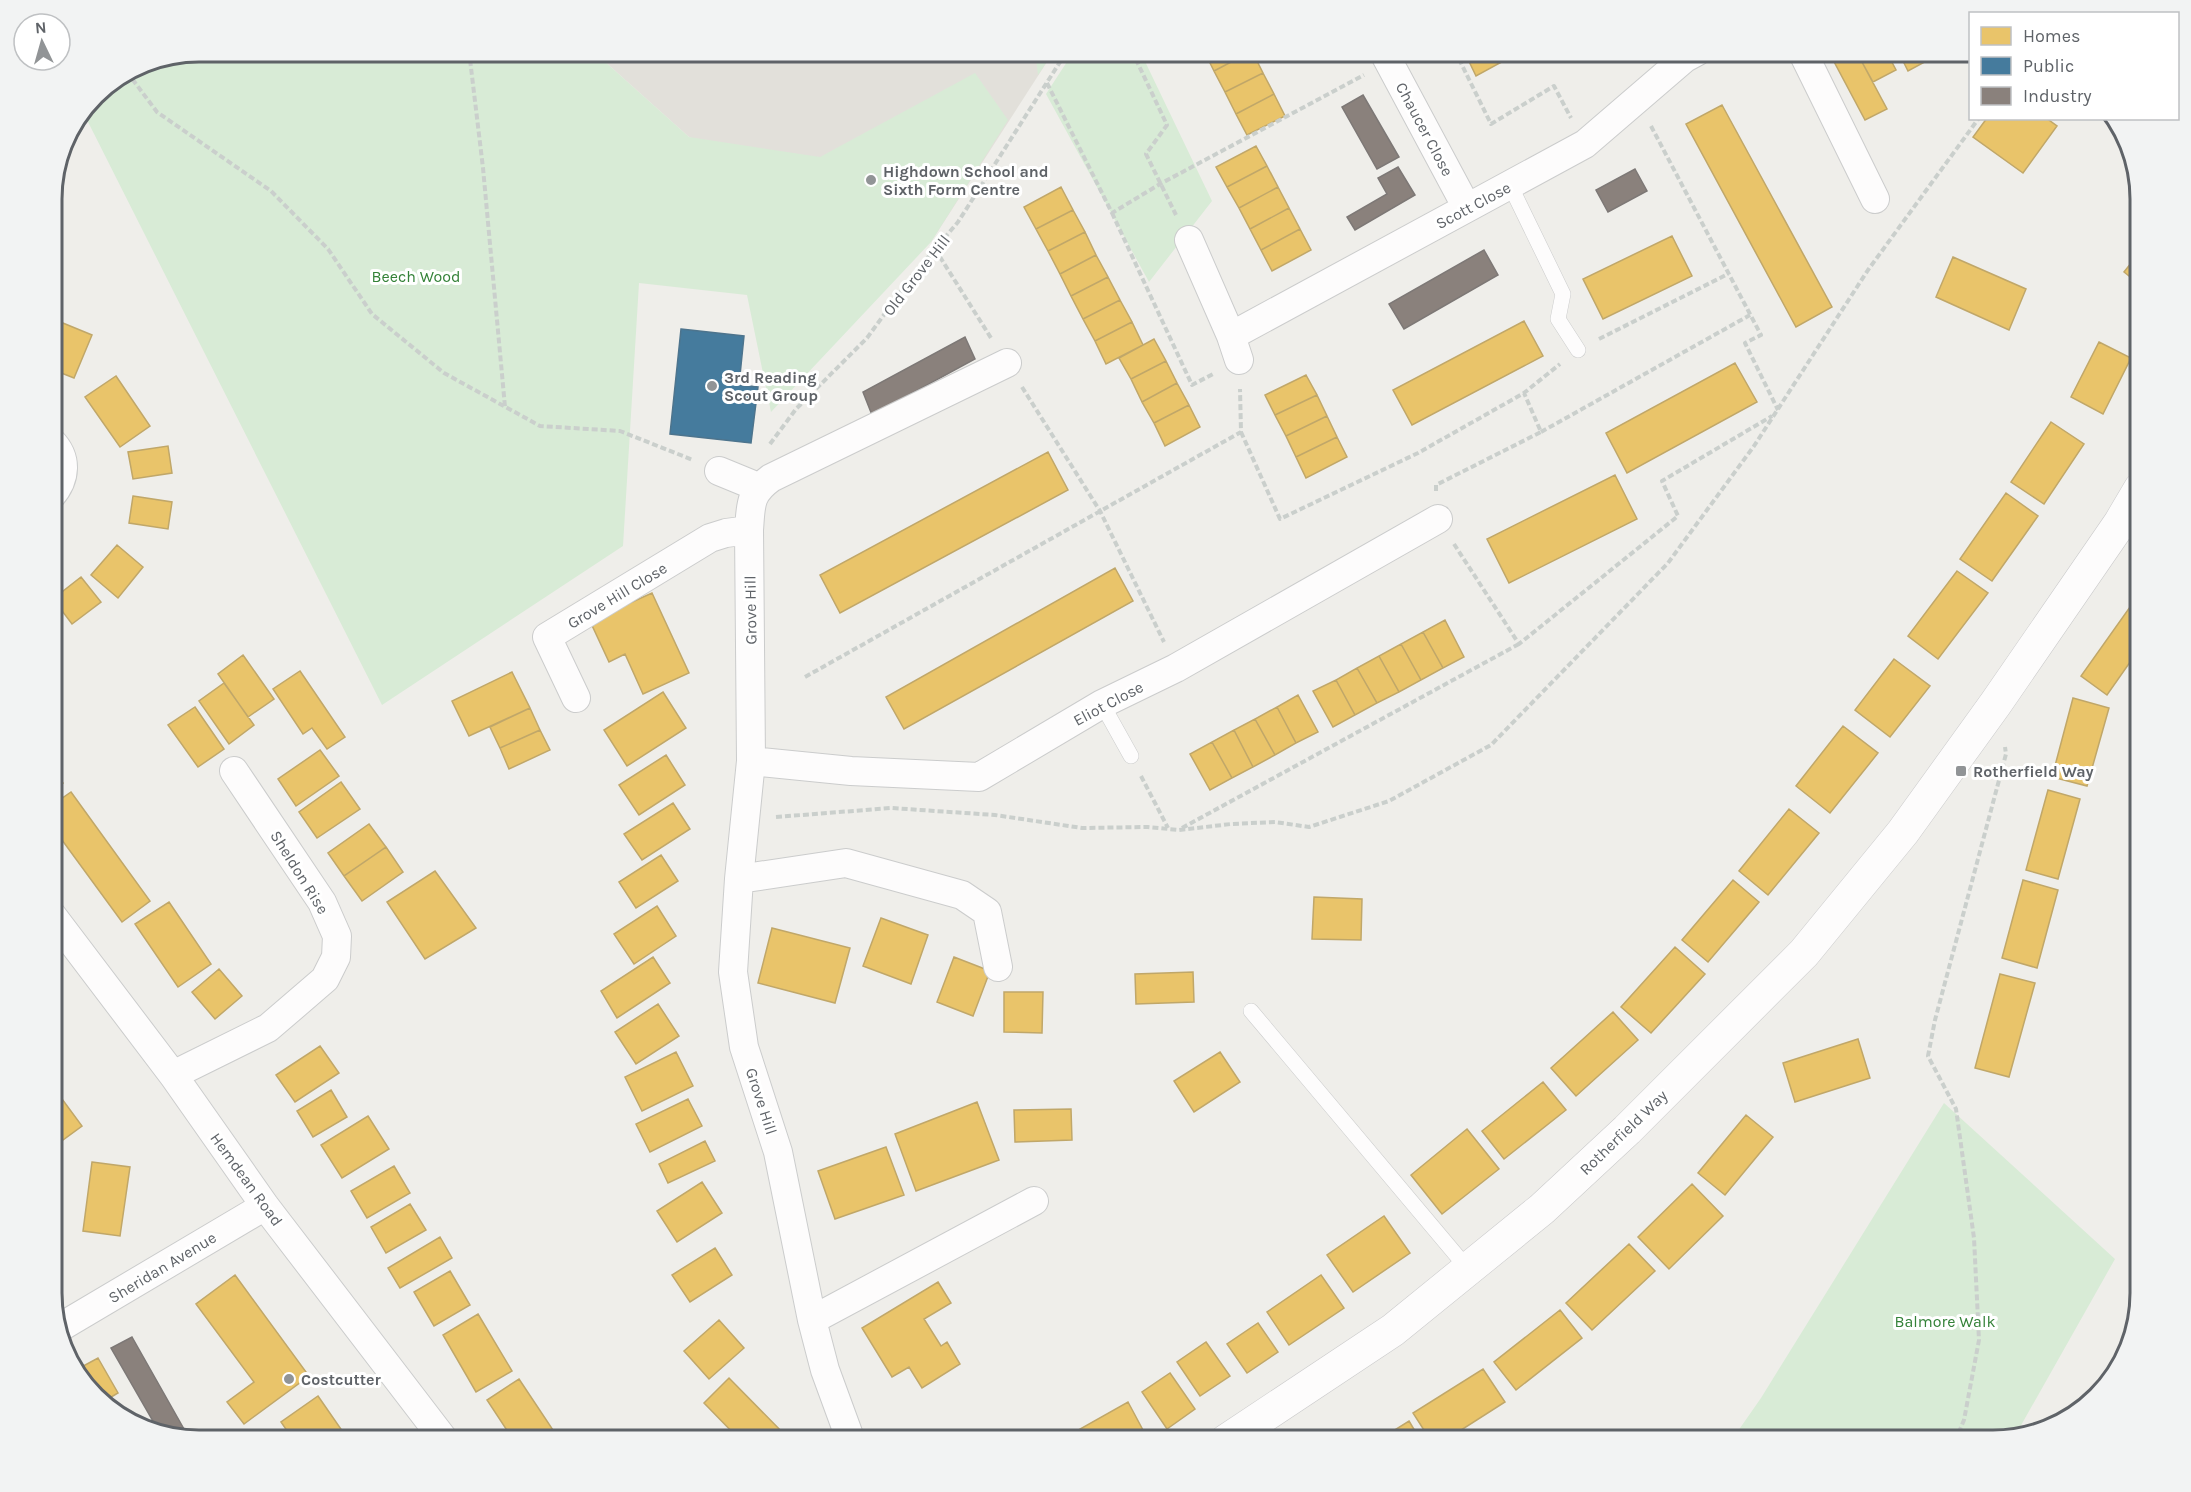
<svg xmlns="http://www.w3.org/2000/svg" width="2191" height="1492" font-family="Karla,sans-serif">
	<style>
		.education { fill: #e2e0da }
		.green { fill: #d8ebd6 }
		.homes { fill: #e9c46a; stroke: #c0a769; stroke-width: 1.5 }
		.public { fill: #457b9d; stroke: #4d748d; stroke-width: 1.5 }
		.industry { fill: #8a817c; stroke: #7d7876; stroke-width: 1.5 }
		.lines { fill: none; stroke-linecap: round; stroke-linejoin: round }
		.lane-casing { stroke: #cbcccc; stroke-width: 16 }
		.street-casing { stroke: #cbcccc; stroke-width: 30 }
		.secondary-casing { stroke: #cacacb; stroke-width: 34 }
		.path { stroke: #cacfcc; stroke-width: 4; stroke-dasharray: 6 3; stroke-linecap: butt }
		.lane { stroke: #fdfcfc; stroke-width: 15 }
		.street { stroke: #fdfcfc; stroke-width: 28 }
		.secondary { stroke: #fdfcfc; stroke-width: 33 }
		.poi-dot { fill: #919496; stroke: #fff; stroke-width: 2 }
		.labels { text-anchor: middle; stroke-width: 6; stroke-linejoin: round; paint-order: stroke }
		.street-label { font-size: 16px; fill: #5f6368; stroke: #fff }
		.poi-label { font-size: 16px; font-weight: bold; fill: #5f6368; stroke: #fff; text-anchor: start }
		.park-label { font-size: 16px; fill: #348238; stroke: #fff }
		.rim { fill: none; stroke: #5f6368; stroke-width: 3 }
	</style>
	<rect width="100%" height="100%" fill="#efeeea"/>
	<path class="education" d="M593 51H1054L931 242 689 137Z"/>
	<path class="green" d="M198 51H593L689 137 820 157 975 73 1008 120 931 242 771 412 747 295 639 283 623 546 382 705 83 112 94 94 142 62Z
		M1035 51H1054L1038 75Z
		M1074 51H1140L1212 201 1149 282 1046 94Z
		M1944 1103 2115 1259 2015 1436 1993 1441H1731L1761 1398Z"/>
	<path class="homes" d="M1204 51H1252L1214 71Z
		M1252 51 1263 73 1225 92 1214 71Z
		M1464 51H1491L1498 64 1476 76Z
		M1491 51H1518L1519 53 1498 64Z
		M1840 51H1856L1887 109 1865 120 1831 56Z
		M1856 51H1886L1896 70 1873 82Z
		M1898 51H1931L1934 57 1908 71Z
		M1263 73 1274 94 1236 114 1225 92Z
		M1274 94 1285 116 1247 135 1236 114Z
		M1722 105 1832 307 1796 327 1686 124Z
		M1987 118H2046L2057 126 2023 173 1973 137Z
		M1256 146 1267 166 1227 187 1216 167Z
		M1267 166 1278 187 1239 208 1227 187Z
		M1061 187 1073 210 1036 229 1024 207Z
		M1278 187 1289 208 1250 229 1239 208Z
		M1289 208 1300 229 1261 250 1250 229Z
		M1073 210 1085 232 1048 251 1036 229Z
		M1300 229 1311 250 1272 271 1261 250Z
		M1085 232 1096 255 1060 274 1048 251Z
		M1672 236 1692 276 1603 319 1583 279Z
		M2140 252V285L2124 272Z
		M1096 255 1108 277 1071 296 1060 274Z
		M1953 257 2026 289 2009 330 1936 297Z
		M1108 277 1120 300 1083 319 1071 296Z
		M1120 300 1132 322 1095 341 1083 319Z
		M58 321 92 335 74 378 51 369V337Z
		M1524 321 1543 356 1412 425 1393 390Z
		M1132 322 1143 345 1106 364 1095 341Z
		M1154 339 1166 361 1131 379 1119 358Z
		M2099 342 2131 358 2103 414 2071 397Z
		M1166 361 1177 383 1142 402 1131 379Z
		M1735 363 1757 402 1627 473 1606 433Z
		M1306 375 1317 395 1275 415 1265 395Z
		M116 376 150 426 120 447 85 397Z
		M1177 383 1189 405 1154 423 1142 402Z
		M1317 395 1327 416 1286 436 1275 415Z
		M1189 405 1200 427 1165 446 1154 423Z
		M1327 416 1337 437 1296 457 1286 436Z
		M2051 422 2084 444 2044 504 2011 482Z
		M1337 437 1347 457 1306 478 1296 457Z
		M168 446 172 473 133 479 128 452Z
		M1048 452 1068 490 840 613 820 575Z
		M1615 475 1637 519 1509 583 1487 539Z
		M2006 493 2038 516 1992 581 1960 559Z
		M133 496 172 502 168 529 129 523Z
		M117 545 143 567 118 598 91 575Z
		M1115 568 1133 601 904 729 886 697Z
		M1957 571 1988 593 1938 659 1908 636Z
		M81 577 101 602 72 624 53 599Z
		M652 593 689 673 643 694 625 654 609 662 590 621Z
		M2130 607 2140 614V648L2107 695 2081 676Z
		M1445 620 1464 657 1443 668 1423 632Z
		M1423 632 1443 668 1421 680 1401 644Z
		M1401 644 1421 680 1399 692 1379 656Z
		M243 655 274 699 248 717 218 674Z
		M1379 656 1399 692 1377 703 1357 668Z
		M1894 659 1930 686 1890 737 1855 710Z
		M1357 668 1377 703 1355 715 1336 680Z
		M300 671 345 737 327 749 312 728 303 734 273 689Z
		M512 672 530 708 469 736 452 701Z
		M1336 680 1355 715 1333 727 1313 691Z
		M224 683 254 725 229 744 199 701Z
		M663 692 686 728 627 766 604 730Z
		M1298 695 1318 732 1296 743 1277 707Z
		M2073 698 2109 708 2087 786 2052 777Z
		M195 707 224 749 198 767 168 725Z
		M1277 707 1296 743 1275 755 1255 719Z
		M530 708 540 730 500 748 490 727Z
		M1255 719 1275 755 1253 767 1234 730Z
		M1843 726 1878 753 1830 813 1796 786Z
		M540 730 550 750 509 769 500 748Z
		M1234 730 1253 767 1232 778 1212 742Z
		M1212 742 1232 778 1210 790 1190 754Z
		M320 750 339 776 296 806 278 779Z
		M666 755 685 785 639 815 619 785Z
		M51 766 63 783 51 792Z
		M341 782 360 809 317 838 299 812Z
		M2048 790 2080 799 2058 879 2026 870Z
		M71 792 150 901 122 922 51 825V806Z
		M673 803 690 829 642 860 624 834Z
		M1789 809 1819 833 1768 895 1739 871Z
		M369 824 386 847 344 876 328 853Z
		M386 847 403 872 362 901 344 876Z
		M661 855 678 881 636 908 619 882Z
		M435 871 476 928 425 959 387 902Z
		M1733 880 1759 902 1708 962 1682 940Z
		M2023 880 2058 890 2037 968 2002 958Z
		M1314 897 1362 899 1361 940 1312 939Z
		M169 902 211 964 178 987 135 924Z
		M657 906 676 936 634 964 614 934Z
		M881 918 928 935 911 984 863 966Z
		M772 928 850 948 835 1003 758 983Z
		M1675 947 1705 974 1651 1033 1621 1007Z
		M653 957 670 983 617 1018 601 991Z
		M954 957 990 971 973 1016 937 1002Z
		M219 969 242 996 215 1019 192 992Z
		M1193 972 1194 1002 1136 1004 1135 974Z
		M2000 974 2035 983 2009 1077 1975 1068Z
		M1004 992H1043L1042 1033 1004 1032Z
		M658 1004 679 1036 636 1064 615 1032Z
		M1613 1012 1638 1040 1576 1096 1551 1068Z
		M1858 1039 1870 1078 1795 1102 1783 1063Z
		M320 1046 339 1073 295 1102 276 1075Z
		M676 1052 693 1086 642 1111 625 1077Z
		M1220 1052 1240 1082 1194 1112 1174 1081Z
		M1543 1082 1566 1110 1504 1159 1482 1131Z
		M51 1084 82 1126 52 1148 51 1147Z
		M331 1090 347 1117 313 1137 297 1111Z
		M688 1099 702 1126 650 1152 636 1124Z
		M977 1102 999 1160 916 1191 895 1134Z
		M1071 1109 1072 1140 1015 1142 1014 1110Z
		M1746 1115 1773 1137 1725 1195 1698 1173Z
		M368 1116 389 1149 342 1178 321 1145Z
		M1467 1129 1499 1169 1442 1214 1411 1175Z
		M705 1141 715 1161 668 1183 659 1164Z
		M886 1147 904 1195 835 1219 818 1171Z
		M92 1162 130 1167 120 1236 83 1231Z
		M394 1166 410 1193 367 1218 351 1191Z
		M702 1182 722 1213 677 1242 657 1211Z
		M1692 1184 1723 1216 1669 1269 1638 1237Z
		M410 1204 426 1230 386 1253 371 1227Z
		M1384 1216 1410 1253 1353 1292 1327 1255Z
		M440 1237 452 1258 400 1288 388 1268Z
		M1629 1244 1655 1271 1592 1330 1566 1303Z
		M715 1248 732 1275 690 1302 672 1275Z
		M51 1253 59 1266 51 1271Z
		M450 1271 470 1305 434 1326 414 1292Z
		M235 1275 309 1376 244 1424 227 1402 254 1382 196 1304Z
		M1321 1275 1344 1308 1289 1345 1267 1312Z
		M938 1282 951 1303 924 1319 941 1346 947 1342 960 1364 922 1388 909 1367 892 1377 862 1328Z
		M1560 1310 1582 1338 1516 1390 1494 1362Z
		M478 1314 512 1371 476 1392 443 1335Z
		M719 1320 744 1348 709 1379 684 1351Z
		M1258 1323 1278 1352 1247 1373 1227 1344Z
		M1206 1342 1230 1376 1200 1396 1177 1362Z
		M98 1358 118 1393 103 1402 74 1371Z
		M1483 1369 1505 1402 1444 1441H1431L1413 1413Z
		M1170 1373 1195 1409 1167 1429 1142 1392Z
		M729 1378 791 1441H741L704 1403Z
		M519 1379 553 1430 537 1441H514L487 1400Z
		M318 1396 343 1432 329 1441H294L281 1422Z
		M1128 1402 1144 1432 1128 1441H1065L1064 1438Z
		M1409 1421 1421 1441H1377Z"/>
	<path class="public" d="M681 329 744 336 739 385 758 387 751 443 670 434Z"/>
	<path class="industry" d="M1363 95 1399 157 1377 169 1342 107Z
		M1398 167 1415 195 1355 230 1347 217 1387 194 1378 178Z
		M1635 169 1647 191 1608 212 1596 190Z
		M1484 250 1498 275 1404 329 1389 304Z
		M965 337 975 359 872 415 863 392Z
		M132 1337 189 1438 157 1428 111 1348Z"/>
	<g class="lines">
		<g class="lane-casing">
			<path id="lane" d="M1510 185 1563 294 1558 319 1578 350
				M1102 704 1131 756
				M1251 1011 1468 1269"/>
		</g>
		<g class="street-casing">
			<path id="street" d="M1383 51 1467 208
				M1802 51 1875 199
				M1189 240 1231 336 1239 360
				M1231 336 1585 144 1685 58 1698 51
				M51 441C68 458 66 479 51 496
				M719 471 758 487
				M576 698 547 637 710 538 726 533 749 530
				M751 761 851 771 979 777 1102 704 1176 668 1438 519
				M739 879 846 863 962 895 987 912 998 967
				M51 914 173 1075 265 1206 445 1441
				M173 1075 268 1028 325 979 336 957 337 936 322 902 234 771
				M812 1320 1034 1201
				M59 1328 265 1206
				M851 1441 825 1370 812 1320 778 1152 744 1047 733 972 739 879 751 761 749 530C751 505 749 494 771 478L1007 363"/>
		</g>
		<g class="secondary-casing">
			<path id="secondary" d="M1226 1441 1393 1330 1542 1209 1627 1130 1804 953 1903 832 1996 703 2120 523 2140 489"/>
		</g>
		<path class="path" d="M469 51 483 168 505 407
			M1132 51 1167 125 1146 154 1176 215
			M1455 51 1491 124 1554 86 1571 118
			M130 71V76L157 112 271 191 328 249 372 314 444 373 540 426 620 431 693 460
			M1047 83 1112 213 1160 184 1364 75
			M1651 126 1761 335 1745 343 1778 410
			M1112 213 1192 385 1213 374
			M935 249 991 338
			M1599 339 1728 274
			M1022 387 1100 511 1164 642
			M1241 432 1280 519 1418 453 1524 393 1560 364
			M1541 432 1750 315
			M770 444 796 409 867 338 913 275 958 222 1067 51
			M1436 491V485L1541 432 1524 393
			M1454 544 1519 644 1678 516 1662 481 1772 416
			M805 677 1241 432 1240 389
			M1141 776 1168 828
			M776 817 891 808 995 815 1082 828 1148 827 1179 830 1231 824 1275 822 1309 827 1389 801 1491 745 1668 563 1754 446 1868 270 1979 118
			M1182 828 1519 644
			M1955 1441 1964 1420 1979 1340 1974 1238 1956 1109 1928 1056 1935 1020 2006 754 2005 747"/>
		<use href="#lane" class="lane"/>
		<use href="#street" class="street"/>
		<use href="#secondary" class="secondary"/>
	</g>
	<g class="poi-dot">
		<circle cx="871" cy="180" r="6"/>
		<circle cx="712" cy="386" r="6"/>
		<rect x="1955" y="765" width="12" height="12" rx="3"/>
		<circle cx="289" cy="1379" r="6"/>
	</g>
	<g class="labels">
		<g class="street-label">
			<text transform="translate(1425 129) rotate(62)" y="6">Chaucer Close</text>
			<text transform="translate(1473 205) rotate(-28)" y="6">Scott Close</text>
			<text transform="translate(916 275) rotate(-52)" y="6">Old Grove Hill</text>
			<text transform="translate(617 595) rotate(-31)" y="6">Grove Hill Close</text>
			<text transform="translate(750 610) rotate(-91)" y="6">Grove Hill</text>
			<text transform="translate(1108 703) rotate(-28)" y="6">Eliot Close</text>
			<text transform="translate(300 872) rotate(58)" y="6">Sheldon Rise</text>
			<text transform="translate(762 1101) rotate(72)" y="6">Grove Hill</text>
			<text transform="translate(1623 1132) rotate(-44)" y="6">Rotherfield Way</text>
			<text transform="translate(247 1179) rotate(54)" y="6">Hemdean Road</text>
			<text transform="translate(162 1267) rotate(-31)" y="6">Sheridan Avenue</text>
		</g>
		<g class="poi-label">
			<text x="883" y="177">Highdown School and<tspan x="883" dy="18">Sixth Form Centre</tspan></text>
			<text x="724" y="383">3rd Reading<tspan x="724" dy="18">Scout Group</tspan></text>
			<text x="1973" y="777">Rotherfield Way</text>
			<text x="301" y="1385">Costcutter</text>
		</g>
		<g class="park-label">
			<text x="416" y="282">Beech Wood</text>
			<text x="1945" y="1327">Balmore Walk</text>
		</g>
	</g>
	<path d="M0 0H2191V1492H0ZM199 62H1993A137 137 0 0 1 2130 199V1293A137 137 0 0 1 1993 1430H199A137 137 0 0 1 62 1293V199A137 137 0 0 1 199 62Z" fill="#f2f3f3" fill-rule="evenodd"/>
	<path class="rim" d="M199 62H1993A137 137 0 0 1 2130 199V1293A137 137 0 0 1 1993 1430H199A137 137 0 0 1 62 1293V199A137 137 0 0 1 199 62Z"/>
	<rect x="1969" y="12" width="210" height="108" fill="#ffffff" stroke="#bfc1c3" stroke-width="1.5"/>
	<rect x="1981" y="27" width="30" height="18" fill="#e9c46a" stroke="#bfc1c3" stroke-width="1.5"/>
	<text x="2023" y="42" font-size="18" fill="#5f6368">Homes</text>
	<rect x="1981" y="57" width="30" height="18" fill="#457b9d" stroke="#bfc1c3" stroke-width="1.5"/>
	<text x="2023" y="72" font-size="18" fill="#5f6368">Public</text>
	<rect x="1981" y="87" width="30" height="18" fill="#8a817c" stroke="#bfc1c3" stroke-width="1.5"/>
	<text x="2023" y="102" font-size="18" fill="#5f6368">Industry</text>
	<g transform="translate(42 42) rotate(355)"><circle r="28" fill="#ffffff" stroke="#bfc1c3" stroke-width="1.5"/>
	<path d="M0-4.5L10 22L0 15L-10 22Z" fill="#919496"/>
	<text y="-9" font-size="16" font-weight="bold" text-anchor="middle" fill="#5f6368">N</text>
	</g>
</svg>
